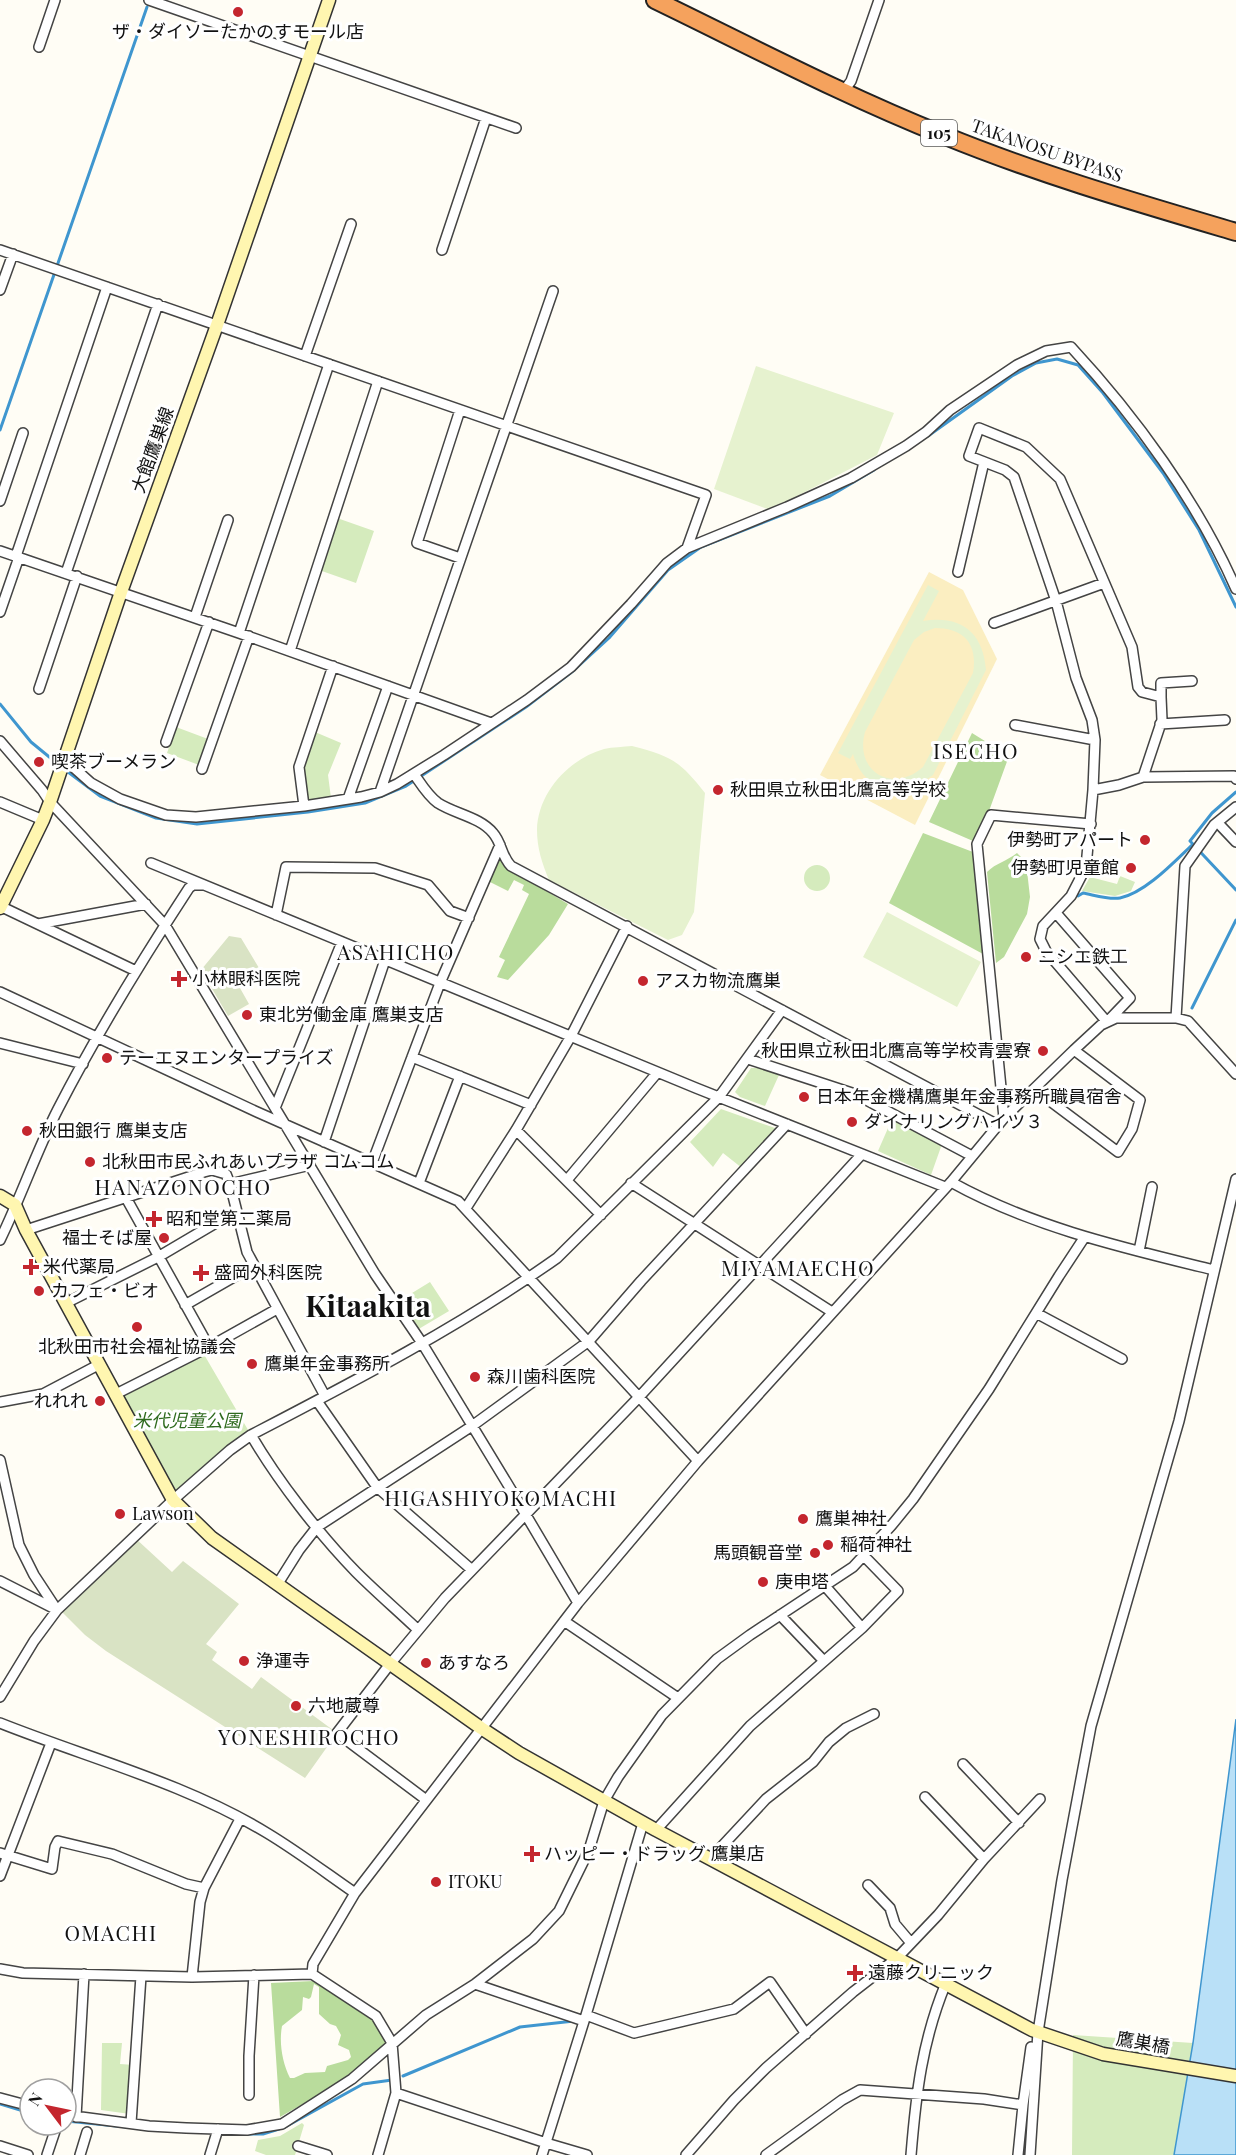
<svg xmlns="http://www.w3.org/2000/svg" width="1236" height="2155" font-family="'Playfair Display','Noto Sans JP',serif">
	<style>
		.green { fill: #d5ebbd }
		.forest { fill: #b9dc9c; fill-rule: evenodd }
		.sand { fill: #fbeec1 }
		.cemetery { fill: #d9e3c4 }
		.pitch { fill: #e6f2cf; fill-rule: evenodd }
		.water { fill: #b9e0f7; stroke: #3f96cf; stroke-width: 1.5 }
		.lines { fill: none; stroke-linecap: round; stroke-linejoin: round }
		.stream { stroke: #3f96cf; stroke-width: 3 }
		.street-casing { stroke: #444; stroke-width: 12 }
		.secondary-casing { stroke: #333; stroke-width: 15 }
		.highway-casing { stroke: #222; stroke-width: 20 }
		.street { stroke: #fff; stroke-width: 9 }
		.secondary { stroke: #fff6b0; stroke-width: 12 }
		.highway { stroke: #f5a25d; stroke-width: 16 }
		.poi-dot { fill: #c4262e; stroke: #fff; stroke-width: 2 }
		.labels { text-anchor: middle; stroke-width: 6; stroke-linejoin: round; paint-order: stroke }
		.shield { fill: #fff; stroke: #585858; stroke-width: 1.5 }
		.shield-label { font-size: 16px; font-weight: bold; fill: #111 }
		.poi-label { font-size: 18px; fill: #111; stroke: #fff; text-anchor: start }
		.street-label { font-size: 18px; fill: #111; stroke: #fff }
		.park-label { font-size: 18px; font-style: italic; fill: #2f6b1f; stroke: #fff }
		.quarter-label { font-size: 21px; letter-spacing: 1.5px; fill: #111; stroke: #fff }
		.town-label { font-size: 30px; font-weight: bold; fill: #111; stroke: #fff }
	</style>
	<rect width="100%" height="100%" fill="#fffdf5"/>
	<path class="green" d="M337 518 374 531 356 583 319 570Z
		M176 727 208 739 199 765 167 753Z
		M315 732 341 743 328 775 331 798 307 803 302 768Z
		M804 878a13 13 0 1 1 26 0a13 13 0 1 1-26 0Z
		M1120 876 1135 882 1131 891 1115 896 1082 891 1090 877 1117 884Z
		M751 1068H762L779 1075 765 1106 740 1097 735 1092Z
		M721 1109 775 1128 777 1131 742 1168 723 1153 713 1167 690 1142Z
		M892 1119 942 1144 931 1175 878 1151Z
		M430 1282 449 1311 417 1330 399 1301Z
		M202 1351 251 1435 173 1500 116 1394Z
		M1073 2035 1193 2043 1174 2155H1072Z
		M102 2043H122L120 2064 134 2065 130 2114 101 2110Z
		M302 2123 304 2125 295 2155H266L255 2151 258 2140 280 2136Z"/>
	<path class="forest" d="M972 733 1009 756 989 811 973 841 929 822Z
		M923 833 973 852 983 954 889 903Z
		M499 853 511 870 568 904 549 935 508 980 497 977 505 960 499 957 529 894 522 890 524 885 514 880 508 891 488 881Z
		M1017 853 1026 862 1030 897 1027 914 1004 957 996 963 987 872C996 863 1007 861 1017 853Z
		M313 1981 370 2015 383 2035 386 2044 350 2077 280 2117 271 1983ZM314 1984 319 1987V2014L330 2024 336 2026 341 2035 338 2045 349 2050 351 2057 348 2060 327 2066 325 2072 305 2073 294 2078H290C282 2062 279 2042 282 2026L302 2010 303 1997 309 1999 311 1997Z"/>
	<path class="sand" d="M929 572 963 590 997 659 915 825 820 775Z"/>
	<path class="cemetery" d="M229 936 241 938 259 968 236 981 249 1004 228 1016 201 970Z
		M134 1537 172 1572 183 1561 239 1604 206 1644 217 1652 212 1660 252 1689 261 1677 337 1733 305 1778 106 1651 85 1635 59 1609Z"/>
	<path class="pitch" d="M756 366 894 413 877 455 770 510 714 489Z
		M928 585 939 591 923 621C961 615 983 632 986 670L933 775C904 797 864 794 853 754L850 759 838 753ZM935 628C964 628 978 644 973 673L923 767C893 794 854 772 865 732L914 640 924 632Z
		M632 746C671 756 680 761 705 793L694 912 682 935 668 940 549 880C542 863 537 848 537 830 538 792 569 759 604 749 613 747 623 747 632 746Z
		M887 912 981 962 957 1007 863 957Z"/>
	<path class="water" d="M1236 1719V2155H1174L1193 2043Z"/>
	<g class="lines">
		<path class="stream" d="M0 430 147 7
			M928 436 1012 376 1036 363 1057 359 1078 365 1103 393 1163 473 1199 530 1236 607
			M0 704 31 742 59 765
			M64 769 100 796 156 818 197 824 308 812 365 803 406 786 526 707 573 671 609 638 668 570 701 547 830 496 874 470
			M1236 792 1212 813 1190 841 1236 890
			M1078 896 1083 893C1094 895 1109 900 1120 898 1145 893 1174 862 1192 845
			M1192 1008 1236 920
			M403 2076 520 2027 574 2021
			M0 2104 30 2113
			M66 2121 127 2127
			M285 2127 363 2084 392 2080
			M247 2134H263L279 2129"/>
		<g class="street-casing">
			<path id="street" d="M149 0 516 128
				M39 47 55 0
				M843 92 851 81 879 0
				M0 250 706 495 687 548
				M442 250 486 118
				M0 290 13 254
				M305 356 351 224
				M460 410 417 543 460 558
				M0 501 23 433
				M0 551 239 633 491 723
				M16 556 107 287
				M958 572 984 462
				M66 573 158 304
				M0 612 19 557
				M195 617 228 520
				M994 623 1104 583
				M239 633 329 364
				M290 651 378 381
				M39 689 77 576
				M1161 697V683L1192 681
				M1160 724 1225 720
				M1015 725 1095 740
				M0 741 42 790 50 802 165 925 375 1274 422 1343 513 1493 578 1603
				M166 742 209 622
				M64 759 91 783 120 799 166 815 196 817 304 806 361 797 380 792 397 784 444 755 527 700 571 667 631 604 667 563 687 548 787 507 851 478 906 446 926 432 950 410 1017 365 1046 351 1071 347C1135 416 1198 502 1236 589
				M202 769 249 636
				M414 774C421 784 428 796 438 803 455 814 480 817 493 833 502 843 501 856 511 866L998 1125
				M1143 777 1162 720 1161 697 1142 692 1138 687 1132 647 1060 479 1026 447 979 428 969 456 1005 470 1014 477 1056 601 1076 678 1092 720 1095 740 1093 790 1119 785 1143 777 1234 776 1236 779
				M380 792 553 291
				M348 799 388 686
				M0 802 43 820
				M304 806 299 767 333 666
				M1218 823 1236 842
				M151 863 696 1088 945 1187
				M0 906 136 971
				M1056 913 1130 998 1107 1022 1046 951 1040 939 1043 926 1071 896 1086 867 1093 790
				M276 915 286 867 375 868 428 885 450 911 469 918
				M38 924 146 904
				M0 992 257 1112 458 1201 698 1461
				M1176 1018 1185 866 1214 825 1236 807
				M0 1043 83 1064
				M412 1057 531 1105
				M748 1059 855 1094 972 1156
				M1034 1089 1118 1152 1132 1129 1140 1100 1074 1050
				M275 1108 342 942
				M1004 1118 977 844 991 815 1091 824
				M516 1130 601 1215
				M324 1142 385 960
				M372 1163 440 983 500 845
				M567 1180 657 1073
				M951 1182C1032 1227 1124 1248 1214 1270
				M419 1183 460 1076
				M631 1183 832 1312
				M230 1184 310 1165
				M125 1196 209 1347
				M466 1208 516 1130 571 1036 627 926
				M26 1230 204 1172 212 1170 226 1174 230 1184 247 1252 325 1396
				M0 1240C21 1197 36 1152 58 1109 97 1033 142 960 189 888L193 885H201
				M1139 1251 1152 1187
				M66 1303 158 1257 236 1211
				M185 1305 253 1266
				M1036 1313 1122 1359
				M116 1394 209 1347 277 1309
				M317 1401 377 1487 472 1570
				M0 1402 43 1394 100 1364
				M251 1435C278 1481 319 1534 356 1572 376 1592 397 1610 417 1629
				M0 1460 19 1545 34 1575 57 1610
				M0 1581 55 1609
				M277 1585 299 1550 317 1527 472 1426 589 1341 641 1281 787 1124
				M780 1615 823 1660
				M564 1621 678 1698
				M862 1628 898 1591 864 1556
				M0 1697 34 1641 57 1610 173 1500 230 1450 251 1435C355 1381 461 1326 557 1258L719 1097 782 1010
				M0 1723C88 1758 187 1784 267 1833 297 1851 326 1873 355 1893
				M963 1764 1019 1823
				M925 1797 984 1859
				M425 1799 337 1733 390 1664 445 1598 640 1396 862 1154
				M656 1830 750 1726 862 1628 825 1586
				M0 1853 52 1869 55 1847 58 1841 112 1854 186 1884 204 1888
				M710 1859 766 1799 813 1762 829 1742 846 1728 874 1714
				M0 1876 51 1743
				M868 1885 890 1908 895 1924 911 1943
				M0 1969 23 1973 192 1977 312 1974 376 2016 392 2043 396 2093 378 2155
				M312 1974 313 1964 355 1893 578 1603 698 1461 951 1182 1004 1118 1074 1050 1101 1025 1116 1018H1176L1188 1021 1236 1074
				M192 1977 200 1902 204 1888 240 1819
				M475 1984 584 2021
				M586 2015 634 2033 734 2009 770 1982 806 2034
				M396 2093 546 2143 587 2155
				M249 2095V2056L254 1975
				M0 2098 30 2106
				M66 2115 149 2126 186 2128 247 2130 282 2124 352 2079 426 2015 475 1984 533 1939 559 1911 589 1850 604 1801 618 1777 662 1715 717 1659 750 1635 853 1567 891 1526 913 1499 989 1389 1059 1276 1084 1238
				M76 2117 84 1974
				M131 2123 141 1976
				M0 2146 28 2155
				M298 2146 327 2155
				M47 2155 57 2125
				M80 2155 87 2132
				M210 2155 218 2129
				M542 2155 586 2015 643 1823
				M686 2155 734 2100 766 2068 853 1992 897 1958 938 1915 984 1859 1040 1799
				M766 2155 842 2100 860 2090 984 2099 1023 2105
				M911 2155C916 2094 922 2041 946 1983
				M1018 2155 1023 2105 1031 2047
				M1030 2155 1038 2032 1062 1880 1091 1726 1179 1421 1236 1179"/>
		</g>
		<g class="secondary-casing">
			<path id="secondary" d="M0 908 43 820 50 802 121 592 217 325 329 0
				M0 1196 15 1205 26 1230 173 1500 212 1538 481 1728 519 1753 656 1830 1032 2030 1103 2054 1236 2076"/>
		</g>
		<g class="highway-casing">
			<path id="highway" d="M655 0C750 46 845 96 943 135 1038 174 1138 203 1236 232"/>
		</g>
		<use href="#street" class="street"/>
		<use href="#secondary" class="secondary"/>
		<use href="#highway" class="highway"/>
	</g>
	<g class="poi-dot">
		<circle cx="238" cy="12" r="6"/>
		<circle cx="39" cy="762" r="6"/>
		<circle cx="718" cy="790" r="6"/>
		<circle cx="1145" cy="840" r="6"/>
		<circle cx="1131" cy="868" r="6"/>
		<circle cx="1026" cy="957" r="6"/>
		<path d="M176 970h6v6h6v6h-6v6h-6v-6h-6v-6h6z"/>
		<circle cx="643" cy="981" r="6"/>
		<circle cx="247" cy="1015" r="6"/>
		<circle cx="1043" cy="1051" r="6"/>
		<circle cx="107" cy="1058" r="6"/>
		<circle cx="804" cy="1097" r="6"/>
		<circle cx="852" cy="1122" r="6"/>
		<circle cx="27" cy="1131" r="6"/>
		<circle cx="90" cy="1162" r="6"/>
		<path d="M151 1210h6v6h6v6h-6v6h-6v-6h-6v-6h6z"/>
		<circle cx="164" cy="1238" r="6"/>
		<path d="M28 1258h6v6h6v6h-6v6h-6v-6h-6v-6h6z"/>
		<path d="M198 1264h6v6h6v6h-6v6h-6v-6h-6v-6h6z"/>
		<circle cx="39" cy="1291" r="6"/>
		<circle cx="137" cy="1327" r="6"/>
		<circle cx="252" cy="1364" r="6"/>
		<circle cx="475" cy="1377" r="6"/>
		<circle cx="100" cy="1401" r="6"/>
		<circle cx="120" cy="1514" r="6"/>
		<circle cx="803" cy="1519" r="6"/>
		<circle cx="828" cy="1545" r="6"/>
		<circle cx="815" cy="1553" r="6"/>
		<circle cx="763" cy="1582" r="6"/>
		<circle cx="244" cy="1661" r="6"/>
		<circle cx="426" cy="1663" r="6"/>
		<circle cx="296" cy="1706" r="6"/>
		<path d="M529 1845h6v6h6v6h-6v6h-6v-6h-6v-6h6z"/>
		<circle cx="436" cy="1882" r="6"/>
		<path d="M852 1964h6v6h6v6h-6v6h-6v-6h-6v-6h6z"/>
	</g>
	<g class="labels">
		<rect class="shield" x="921" y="120" width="36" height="26" rx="4.5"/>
		<g class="shield-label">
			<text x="939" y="139">105</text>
		</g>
		<g class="poi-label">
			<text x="238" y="38" text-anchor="middle">ザ・ダイソーたかのすモール店</text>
			<text x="51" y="768">喫茶ブーメラン</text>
			<text x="730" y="796">秋田県立秋田北鷹高等学校</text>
			<text x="1133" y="846" text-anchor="end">伊勢町アパート</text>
			<text x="1119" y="874" text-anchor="end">伊勢町児童館</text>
			<text x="1038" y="963">ニシエ鉄工</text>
			<text x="192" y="985">小林眼科医院</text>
			<text x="655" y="987">アスカ物流鷹巣</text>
			<text x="259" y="1021">東北労働金庫 鷹巣支店</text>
			<text x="1031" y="1057" text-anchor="end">秋田県立秋田北鷹高等学校青雲寮</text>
			<text x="119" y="1064">テーエヌエンタープライズ</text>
			<text x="816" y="1103">日本年金機構鷹巣年金事務所職員宿舎</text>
			<text x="864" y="1128">ダイナリングハイツ３</text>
			<text x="39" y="1137">秋田銀行 鷹巣支店</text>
			<text x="102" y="1168">北秋田市民ふれあいプラザ コムコム</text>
			<text x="166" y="1225">昭和堂第二薬局</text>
			<text x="152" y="1244" text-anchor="end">福士そば屋</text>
			<text x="43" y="1273">米代薬局</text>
			<text x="214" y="1279">盛岡外科医院</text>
			<text x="51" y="1297">カフェ・ビオ</text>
			<text x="137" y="1353" text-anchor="middle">北秋田市社会福祉協議会</text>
			<text x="264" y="1370">鷹巣年金事務所</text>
			<text x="487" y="1383">森川歯科医院</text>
			<text x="88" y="1407" text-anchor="end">れれれ</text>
			<text x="132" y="1520">Lawson</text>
			<text x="815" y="1525">鷹巣神社</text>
			<text x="840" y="1551">稲荷神社</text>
			<text x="803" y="1559" text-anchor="end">馬頭観音堂</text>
			<text x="775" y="1588">庚申塔</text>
			<text x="256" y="1667">浄運寺</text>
			<text x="438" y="1669">あすなろ</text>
			<text x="308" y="1712">六地蔵尊</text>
			<text x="544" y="1860">ハッピー・ドラッグ 鷹巣店</text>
			<text x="448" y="1888">ITOKU</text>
			<text x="868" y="1979">遠藤クリニック</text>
		</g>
		<g class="street-label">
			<text transform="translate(1047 151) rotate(19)" y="6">TAKANOSU BYPASS</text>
			<text transform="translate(153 450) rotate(-70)" y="6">大館鷹巣線</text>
			<text transform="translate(1143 2043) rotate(10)" y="6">鷹巣橋</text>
		</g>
		<g class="park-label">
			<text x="187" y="1427">米代児童公園</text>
		</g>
		<g class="quarter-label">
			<text x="976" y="759">ISECHO</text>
			<text x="396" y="960">ASAHICHO</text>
			<text x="183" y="1195">HANAZONOCHO</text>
			<text x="798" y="1276">MIYAMAECHO</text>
			<text x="501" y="1506">HIGASHIYOKOMACHI</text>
			<text x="309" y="1745">YONESHIROCHO</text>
			<text x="111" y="1941">OMACHI</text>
		</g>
		<g class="town-label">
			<text x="368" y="1317">Kitaakita</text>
		</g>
	</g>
	<g transform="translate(48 2107) rotate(302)"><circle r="28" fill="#ffffff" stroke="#a0a0a0" stroke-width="1.5"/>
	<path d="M0-4.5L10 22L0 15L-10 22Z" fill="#c4262e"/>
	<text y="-9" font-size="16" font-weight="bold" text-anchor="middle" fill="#111111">N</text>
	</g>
</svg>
